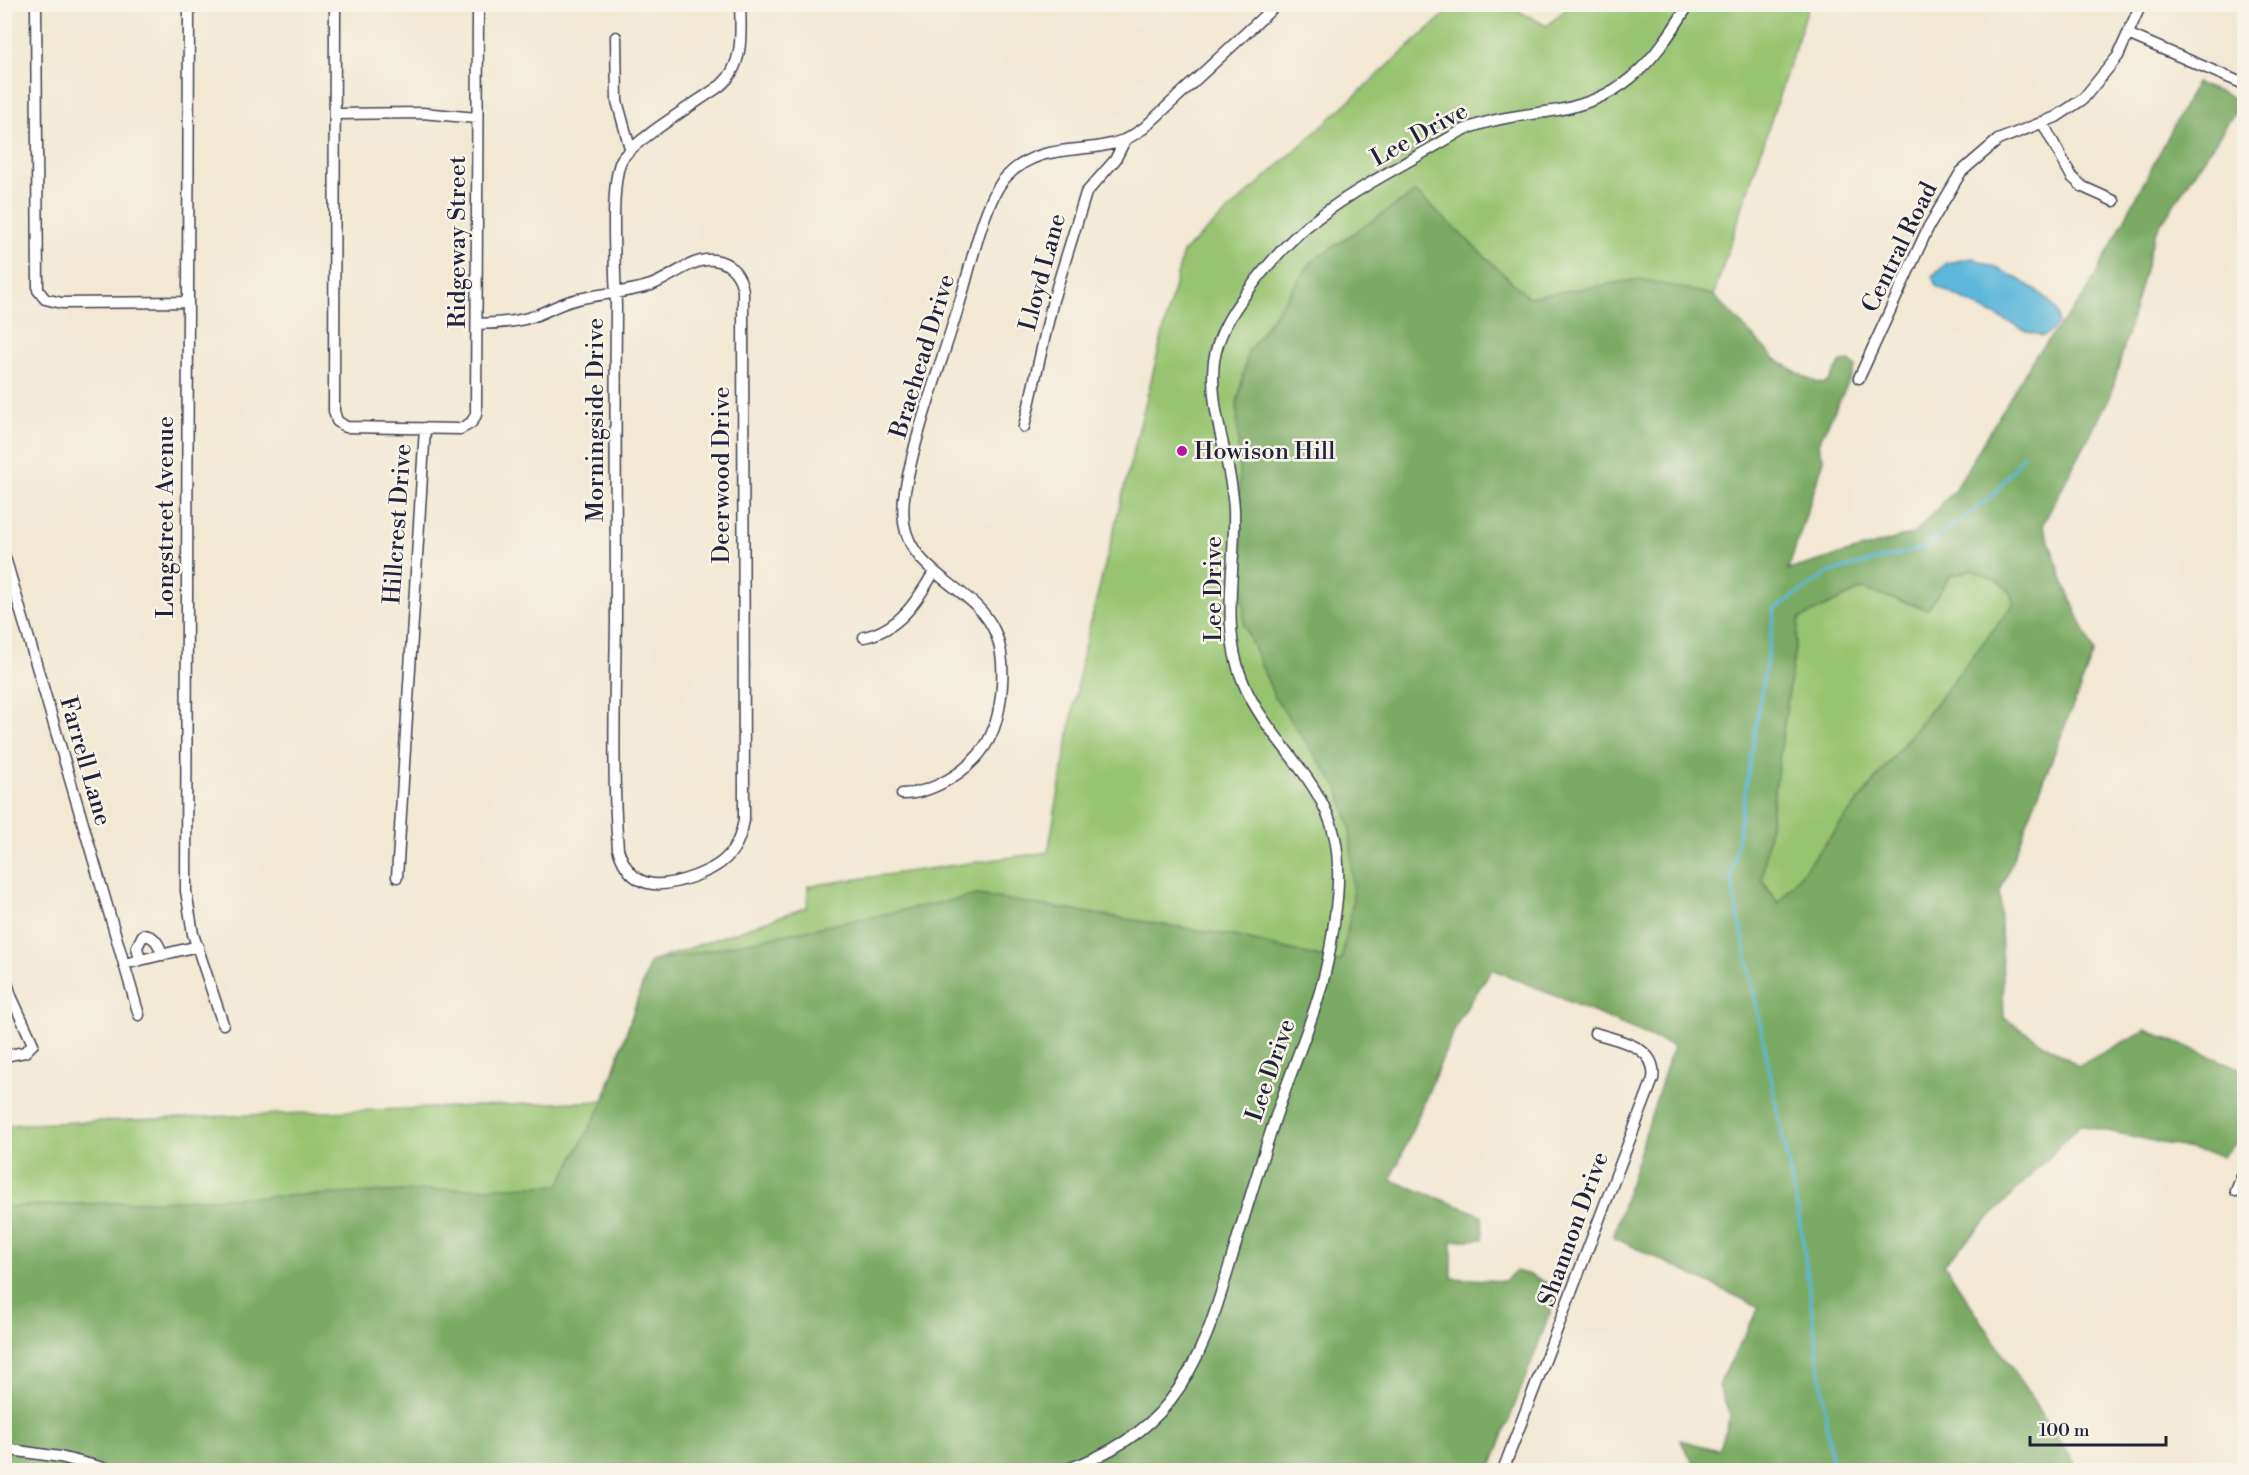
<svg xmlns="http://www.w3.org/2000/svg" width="2249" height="1475" font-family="'Libre Bodoni',serif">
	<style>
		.green { fill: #98c471; stroke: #5d7356; stroke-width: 1.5 }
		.forest { fill: #7aaa63; stroke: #4e664f; stroke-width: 1.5; fill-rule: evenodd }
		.water { fill: #5cb7da; stroke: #3f6c8a; stroke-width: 1.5 }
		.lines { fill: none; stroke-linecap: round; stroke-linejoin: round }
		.stream { stroke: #5cb7da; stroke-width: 3 }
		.street-casing { stroke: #414052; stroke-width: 13 }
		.street { stroke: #fff; stroke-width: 10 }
		.poi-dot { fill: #b5179e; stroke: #f7f3e8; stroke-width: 2 }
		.labels { text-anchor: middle; stroke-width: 5; stroke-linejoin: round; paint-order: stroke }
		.street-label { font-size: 24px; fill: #22223b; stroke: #f7f3e8 }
		.poi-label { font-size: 24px; fill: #22223b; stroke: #f7f3e8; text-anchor: start }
	</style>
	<rect width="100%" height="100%" fill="#f7f3e8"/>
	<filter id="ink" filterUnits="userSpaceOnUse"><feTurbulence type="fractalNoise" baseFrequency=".0167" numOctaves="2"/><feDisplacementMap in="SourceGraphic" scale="12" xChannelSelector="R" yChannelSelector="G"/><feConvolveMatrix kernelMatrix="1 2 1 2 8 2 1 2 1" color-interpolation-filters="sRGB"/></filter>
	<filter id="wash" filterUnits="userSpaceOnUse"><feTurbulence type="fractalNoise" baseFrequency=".008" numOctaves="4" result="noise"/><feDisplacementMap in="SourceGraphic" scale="24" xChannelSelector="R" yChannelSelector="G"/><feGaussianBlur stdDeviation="1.35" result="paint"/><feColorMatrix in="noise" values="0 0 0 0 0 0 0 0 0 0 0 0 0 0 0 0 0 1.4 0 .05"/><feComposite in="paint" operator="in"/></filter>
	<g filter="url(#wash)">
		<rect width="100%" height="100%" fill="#f2e8d3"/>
		<path class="green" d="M1455 5H1507L1547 26 1570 5H1809L1492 969 1459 1019 1390 1180 5 1470 4 1125 603 1101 650 962 807 907 808 886 1048 852 1084 649 1183 252Z
			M1971 570C1989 577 2013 583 2013 605L1778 904 1762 880 1799 619 1862 589 1927 609 1950 576Z"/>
		<path class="forest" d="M2196 83 2242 101 2155 233 2111 395 2043 524 2065 586 2094 652 2000 892 2004 1018 2078 1066 2146 1030 2244 1070V1136L2222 1156 2080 1125 1944 1264 2079 1470H1697L1680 1440 1718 1450 1731 1415 1718 1386 1759 1307 1613 1237 1673 1046 1492 969 1459 1019 1391 1180 1482 1215 1483 1239 1452 1241V1278L1505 1281 1515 1271 1532 1275 1559 1290 1490 1470H5L4 1207 559 1185 604 1101 650 962 977 895 1234 936 1341 962 1353 901 1350 826 1338 788 1275 698 1244 625 1237 404 1248 352 1312 261 1416 192 1528 297 1640 279 1713 295 1774 358 1808 379 1822 384 1828 382 1841 362 1850 361 1856 367 1818 444 1824 460 1788 570 1915 533 1954 491 2035 356 2085 295ZM1971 570C1989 577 2013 583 2013 605L1778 903 1762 880 1799 619 1862 589 1928 609 1950 576Z"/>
		<path class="water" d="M1972 258C1991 264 2098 311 2043 336L2029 332 1936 286 1932 276 1947 263Z"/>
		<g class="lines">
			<path class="stream" d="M1833 1470 1801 1227 1731 879 1775 609 1830 572 1923 548 1993 496 2024 454"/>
		</g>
	</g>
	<g filter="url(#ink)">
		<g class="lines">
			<g class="street-casing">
				<path id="street" d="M36 4 38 290 45 299 62 303 187 302
					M189 4 186 891 193 934 223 1024
					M335 4 334 411 337 421 346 427 460 429 471 423 476 415 478 11
					M2130 35 2244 84
					M616 37 617 101 630 148
					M335 114 422 113 477 118
					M2042 122 2072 177 2083 187 2114 201
					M478 324C495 323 512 323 528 318 543 314 556 305 571 301 597 293 625 294 651 285 671 278 693 257 714 260 731 262 741 276 743 291L744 820C742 831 739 841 733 850 723 864 710 870 695 876 660 889 631 891 618 849 612 774 615 693 616 618 616 515 615 413 616 310 616 276 609 188 621 161 629 143 701 100 721 85 744 66 741 32 740 4
					M1859 378 1928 228 1961 172 1998 140 2056 117 2083 99 2118 56 2141 4
					M1024 427 1053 300 1086 193 1115 160 1125 140
					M4 554 139 1015
					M864 637C899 630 917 601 934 572
					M902 794C932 794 969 771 985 746 1003 719 1008 661 995 632 976 587 912 576 904 523 903 513 903 501 905 491 916 429 940 368 958 308 969 275 983 201 1006 177 1041 140 1083 156 1124 140 1131 137 1138 132 1144 128L1277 4
					M397 877 425 428
					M140 960 137 947 143 935C156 936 158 944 163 955
					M124 964 198 946
					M4 972 11 996 4 1003
					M4 1056 25 1052 33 1044 11 996
					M2236 1191 2244 1171
					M4 1449 60 1457 112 1470
					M1065 1470C1105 1456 1142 1436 1169 1402 1204 1357 1218 1304 1234 1250 1247 1207 1260 1164 1274 1122 1292 1065 1320 1008 1330 949 1336 913 1342 874 1335 838 1322 777 1266 739 1243 682 1220 627 1236 568 1234 510 1232 460 1208 412 1214 361 1218 334 1232 312 1248 291 1268 264 1291 237 1319 217 1361 185 1416 158 1461 131 1489 119 1516 116 1546 112 1621 102 1651 66 1689 4
					M1503 1470 1653 1079C1658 1046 1619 1041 1595 1033"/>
			</g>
			<use href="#street" class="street"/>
		</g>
	</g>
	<circle class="poi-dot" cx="1182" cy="451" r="6"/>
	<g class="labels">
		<g class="street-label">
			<text transform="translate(1419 134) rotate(-29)" y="8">Lee Drive</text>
			<text transform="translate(457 242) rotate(-90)" y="8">Ridgeway Street</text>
			<text transform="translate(1899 247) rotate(-64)" y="8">Central Road</text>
			<text transform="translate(1042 272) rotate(-75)" y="8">Lloyd Lane</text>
			<text transform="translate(922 356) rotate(-73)" y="8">Braehead Drive</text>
			<text transform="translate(595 420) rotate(-90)" y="8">Morningside Drive</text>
			<text transform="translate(721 475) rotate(-90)" y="8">Deerwood Drive</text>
			<text transform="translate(165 517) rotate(-90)" y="8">Longstreet Avenue</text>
			<text transform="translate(397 524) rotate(-86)" y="8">Hillcrest Drive</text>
			<text transform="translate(1213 589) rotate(-90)" y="8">Lee Drive</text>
			<text transform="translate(86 761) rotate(74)" y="8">Farrell Lane</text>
			<text transform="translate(1270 1070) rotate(-71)" y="8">Lee Drive</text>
			<text transform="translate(1573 1229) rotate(-70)" y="8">Shannon Drive</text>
		</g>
		<g class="poi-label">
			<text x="1194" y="459">Howison Hill</text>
		</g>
	</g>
	<rect width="2249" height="1475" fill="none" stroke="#f7f3e8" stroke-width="24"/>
	<path d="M2030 1436v9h136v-9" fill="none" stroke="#22223b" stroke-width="3"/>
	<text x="2039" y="1436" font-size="18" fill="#22223b" stroke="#f7f3e8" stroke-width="4.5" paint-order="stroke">100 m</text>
</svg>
